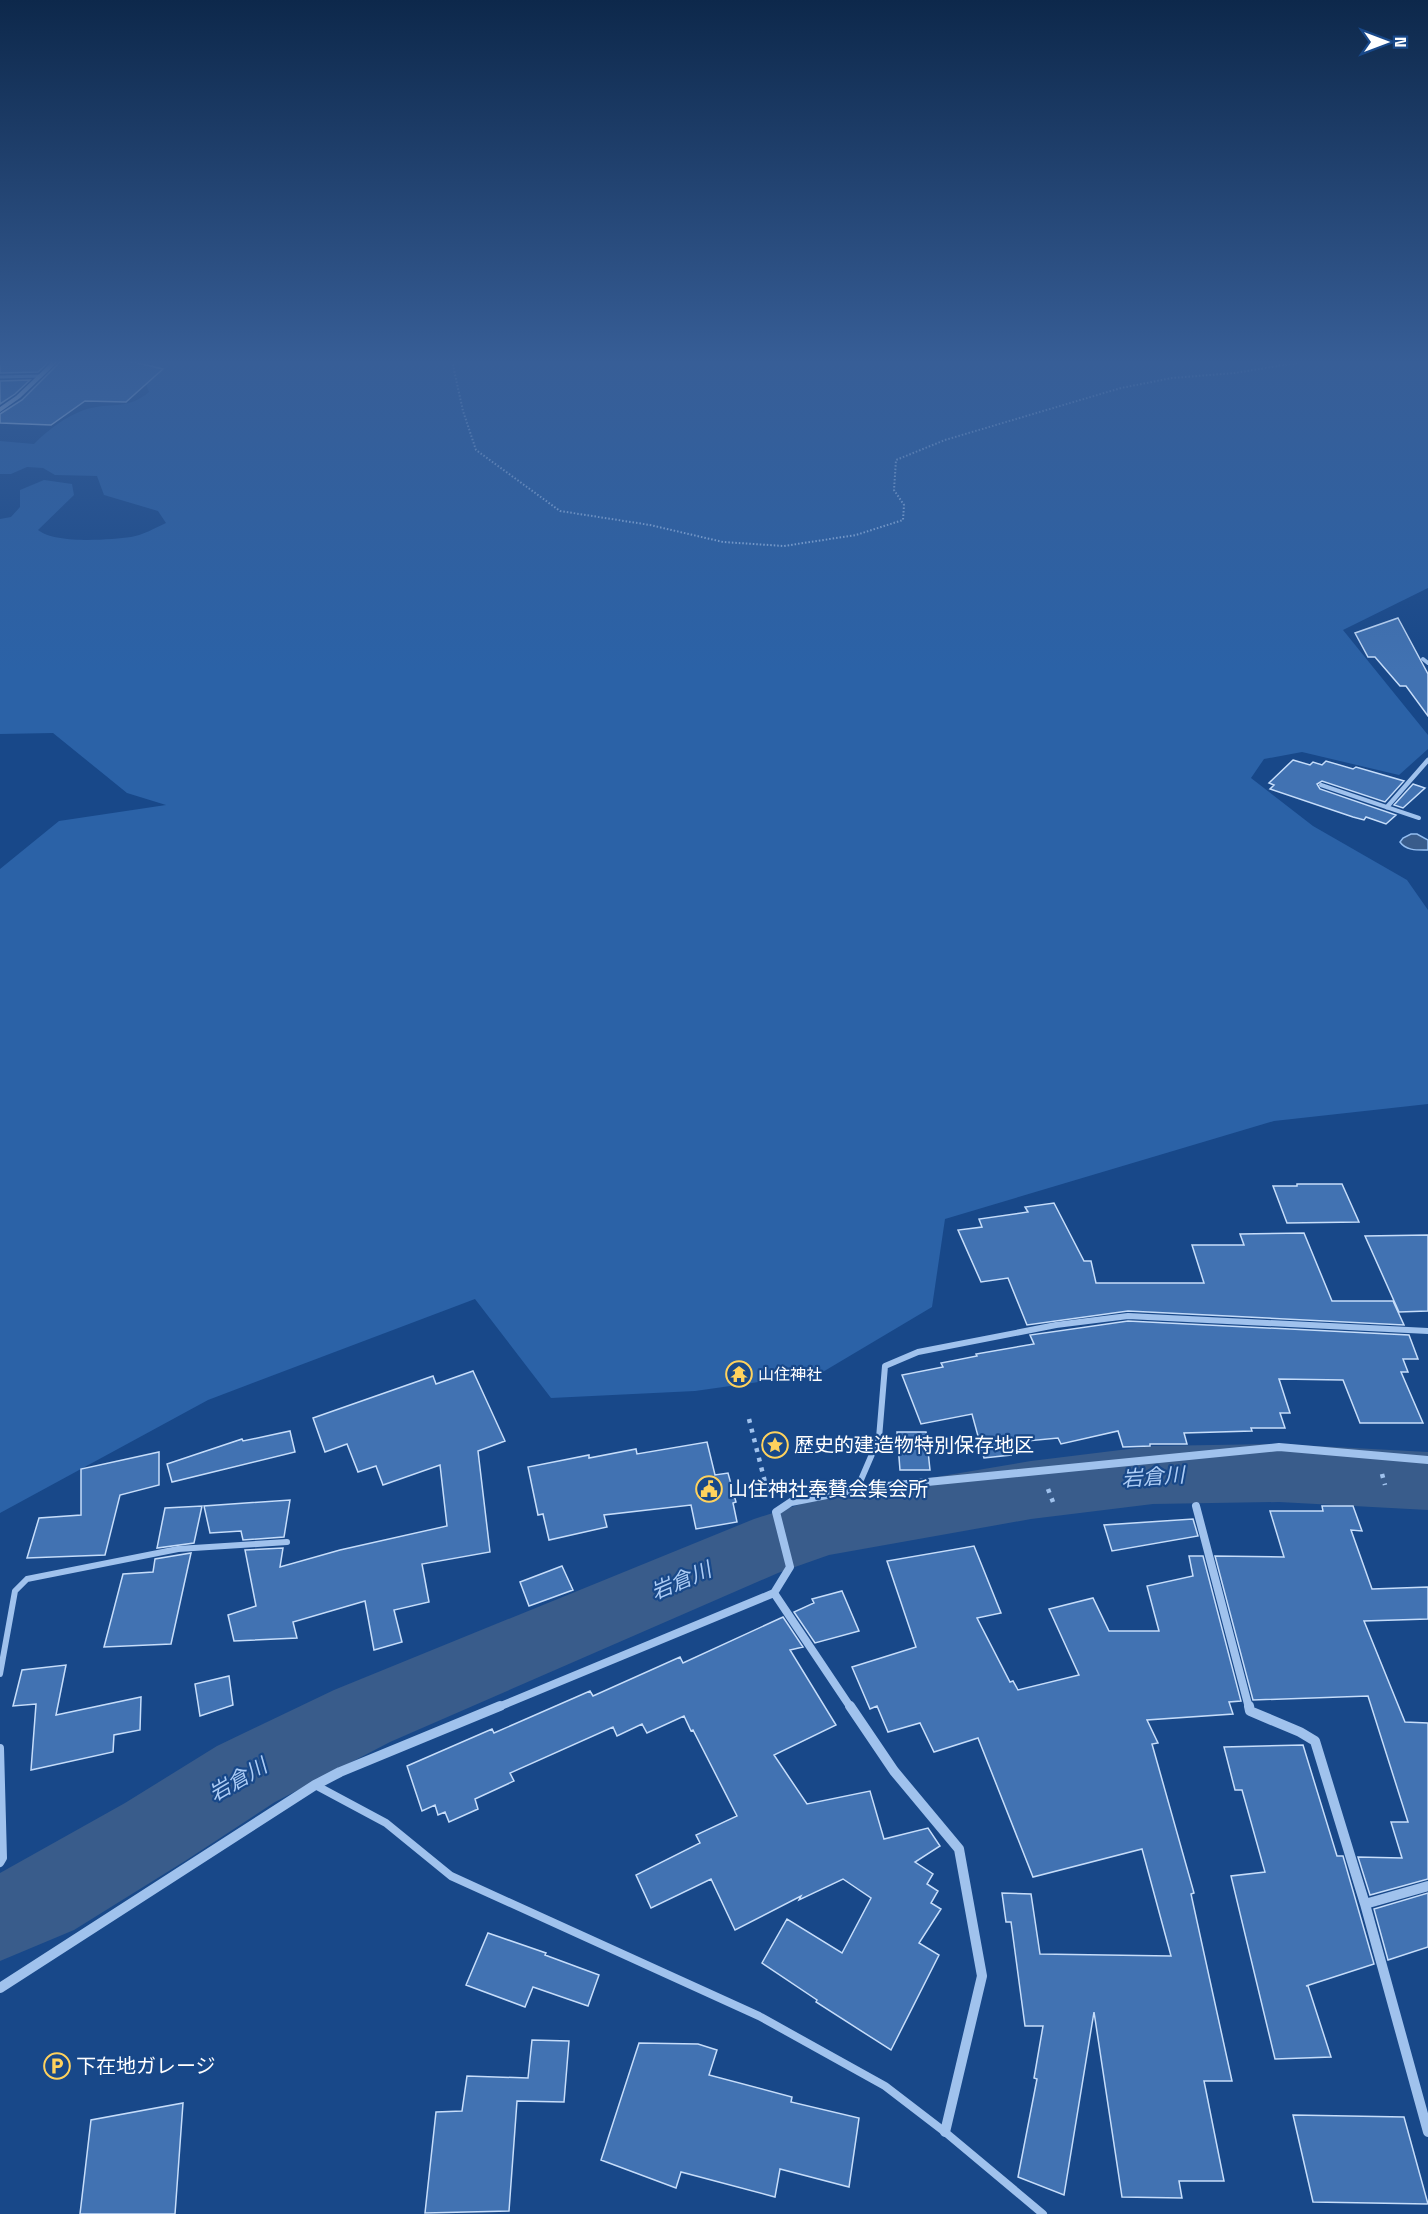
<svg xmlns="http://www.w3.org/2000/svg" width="1428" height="2214" font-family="'Space Grotesk','Noto Sans JP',sans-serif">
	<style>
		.green { fill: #2b62a7 }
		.water { fill: #395c8b; stroke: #93bdf0; stroke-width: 1.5 }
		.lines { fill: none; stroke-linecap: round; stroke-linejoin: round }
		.river { fill: #395c8b; fill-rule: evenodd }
		.building { fill: #4172b2; stroke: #c6ddfa; stroke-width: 1.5 }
		.path-far1 { stroke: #a0c2ed; stroke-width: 2; stroke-dasharray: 1.5 2; stroke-linecap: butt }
		.path { stroke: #a0c2ed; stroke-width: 4.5; stroke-dasharray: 4 6; stroke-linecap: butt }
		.service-far2 { stroke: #a0c2ed; stroke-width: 4 }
		.service-far1 { stroke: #a0c2ed; stroke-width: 6 }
		.service { stroke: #a0c2ed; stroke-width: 8 }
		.minor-far4 { stroke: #a0c2ed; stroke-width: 3 }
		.minor-far3 { stroke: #a0c2ed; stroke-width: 4 }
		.minor-far2 { stroke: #a0c2ed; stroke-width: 4.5 }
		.minor-far1 { stroke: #a0c2ed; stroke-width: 8 }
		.minor { stroke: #a0c2ed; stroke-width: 10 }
		.secondary { fill: #cde0fa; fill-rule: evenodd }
		.labels { text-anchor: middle; stroke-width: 4.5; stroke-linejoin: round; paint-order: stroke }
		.poi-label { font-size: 16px; fill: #fff; stroke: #184889; text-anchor: start }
		.near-poi-label { font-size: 20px; fill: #fff; stroke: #184889; text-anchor: start }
		.near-water-label { font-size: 21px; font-style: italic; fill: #acccf5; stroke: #184889 }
	</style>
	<rect width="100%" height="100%" fill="#184889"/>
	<path class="green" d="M166 361H1428V588L1343 630 1428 735V749L1399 775 1302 752 1264 759 1251 778 1313 826 1407 880 1428 910V1104L1274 1121 945 1219 932 1307 821 1373 695 1391 551 1398 475 1299 208 1400 0 1513V869L59 821 166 805 127 793 53 733 0 734V519L11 517 20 507V490L44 480 72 484 74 495 38 530C55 544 109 540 131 537 143 535 155 528 166 523L158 511 104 495 97 476 55 475 43 468 27 467 11 474H0V441L34 444C49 429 70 413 91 408 114 403 129 409 149 392L146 384 133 369Z"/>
	<path class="water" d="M1411 834H1417L1428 840V850C1418 850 1406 851 1400 842L1403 838Z"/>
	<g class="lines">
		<path class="river" d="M1279 1444 1428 1452V1510L1279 1502 1153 1504 1031 1519 829 1555 778 1573 390 1742 275 1802 185 1861 74 1930 0 1961V1873L125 1803 217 1746 334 1690 754 1519 829 1495 1031 1461 1153 1446Z"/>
	</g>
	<path class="building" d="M0 361H50L38 372 0 373Z
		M61 361H129L163 369 126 402 85 401 51 425 0 423V414L22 400Z
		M30 380 15 394 0 404V381Z
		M1398 618 1428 674V716L1406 686H1400L1375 657H1368L1355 633Z
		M1293 760 1310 765 1313 762 1322 765 1326 761 1353 769 1356 767 1404 781 1385 802 1322 781 1317 784 1320 789 1396 815 1386 824 1366 817 1364 820 1353 817 1270 789 1274 785 1269 783Z
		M1413 784 1425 788 1403 808 1394 805Z
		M1297 1184H1342L1359 1222 1287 1223 1273 1186H1297Z
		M1054 1203 1084 1261H1091L1096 1283H1204L1192 1245H1244L1240 1234 1304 1233 1332 1301H1393L1404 1325 1128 1311 1027 1325 1008 1278 981 1282 958 1230 982 1227 979 1219 1028 1212 1025 1207Z
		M1428 1235V1311L1399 1312 1365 1236Z
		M1128 1321 1409 1335 1418 1359H1403L1408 1372H1401L1423 1423H1360L1343 1380 1279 1379 1290 1413H1280L1285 1428H1251L1252 1431 1184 1433 1187 1444H1150V1446L1123 1447 1118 1431 1061 1444 1058 1438 1007 1443 1011 1455 984 1458 972 1414 921 1424 902 1375 943 1367 941 1363 977 1356 976 1354 1034 1344 1030 1335Z
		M473 1371 505 1441 478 1451 490 1552 422 1564 429 1602 394 1610 402 1642 374 1650 365 1601 293 1622 297 1638 234 1641 228 1615 256 1606 245 1550 283 1548 280 1567 340 1550 447 1526 440 1465 383 1485 376 1466 358 1472 347 1444 325 1452 313 1418 433 1376 436 1384Z
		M290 1431 295 1452 172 1482 167 1464 242 1439 243 1441Z
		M897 1432H926L930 1470H900Z
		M707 1442 715 1475 728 1473 736 1502 733 1503 737 1522 696 1529 691 1505 604 1515 607 1527 549 1540 543 1514 538 1515 528 1467 589 1455V1458L636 1449 637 1454Z
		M159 1452V1485L120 1495 105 1555 27 1558 39 1518 81 1515V1469Z
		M290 1500 284 1537 243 1540 241 1531 210 1533 204 1506Z
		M202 1506 194 1543 157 1548 165 1508Z
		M1322 1506H1353L1362 1531 1351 1530 1372 1589 1428 1587V1619L1364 1621 1405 1722 1428 1723V1879L1370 1895 1358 1857 1402 1858 1391 1822H1408L1368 1696 1253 1700 1215 1556 1284 1557 1270 1511H1323Z
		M1193 1519 1198 1536 1112 1551 1104 1525Z
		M974 1546 1001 1613 977 1618 1010 1682 1013 1681 1018 1690 1079 1675 1049 1609 1093 1598 1109 1631H1159L1147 1586 1193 1576 1189 1556H1203L1241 1701 1229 1702 1233 1714 1147 1720 1158 1743 1152 1744 1194 1893 1191 1894 1232 2081H1204L1224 2181H1179L1182 2198 1122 2197 1094 2012 1064 2195 1018 2177 1037 2079 1034 2078 1043 2026H1025L1011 1922H1006L1002 1893 1031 1894 1040 1954 1171 1956 1142 1849 1033 1877 978 1738 934 1752 920 1723 888 1732 877 1706 870 1709 852 1667 916 1647 887 1561Z
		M191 1553 171 1644 104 1647 123 1574 153 1572 155 1559Z
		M562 1566 573 1590 529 1606 520 1582Z
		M842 1591 859 1631 815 1643 794 1612 814 1603 812 1599Z
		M783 1617 803 1647 790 1650 836 1725 774 1755 807 1804 870 1791 884 1839 928 1828 940 1846 915 1862 933 1874 927 1884 938 1891 931 1903 941 1909 919 1943 939 1955 891 2050 816 2002 817 2000 762 1963 787 1919 842 1953 871 1898 843 1879 799 1900 801 1896 735 1930 711 1879 651 1908 636 1875 700 1843 696 1835 737 1816 693 1730 691 1731 684 1716 647 1733 642 1724 617 1736 613 1727 510 1773 514 1781 475 1799 478 1809 449 1822 445 1812 438 1815 435 1805 422 1811 407 1766 492 1729 494 1733 590 1691 593 1696 680 1657 683 1663Z
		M66 1665 56 1715 141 1697 140 1730 114 1735 113 1752 31 1770 36 1704 13 1706 22 1670Z
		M229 1676 233 1705 200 1716 195 1684Z
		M1303 1745 1337 1856H1343L1374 1964 1306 1986H1308L1331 2057 1275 2059 1231 1876 1265 1872 1242 1790H1235L1224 1747Z
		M1428 1893V1947L1388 1960 1374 1909Z
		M488 1933 546 1953 545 1955 599 1975 588 2006 533 1987 525 2007 466 1985Z
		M532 2040 569 2041 564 2102 517 2101 509 2211 425 2213 436 2112 462 2111 467 2076 528 2078Z
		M639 2043 698 2044 717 2050 709 2075 792 2097 791 2102 859 2118 849 2187 780 2169 775 2197 681 2172 676 2188 601 2160Z
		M183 2103 175 2214H80L91 2120Z
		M1293 2115 1404 2117 1428 2204 1313 2202Z"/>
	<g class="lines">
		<path class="path-far1" d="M452 361 463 411 476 450 560 511 650 525 723 542 784 546 856 535 903 520 904 505 894 490 896 460 945 440 1121 388 1172 378 1235 373 1308 361"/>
		<path class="path" d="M749 1419 768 1494
			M1382 1474 1385 1485
			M1048 1489 1053 1502"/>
		<path class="service-far2" d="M1321 785 1419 818"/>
		<path class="service-far1" d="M857 1489 879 1438 885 1366 918 1352 1056 1325 1128 1316 1428 1331
			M0 1674 15 1591 27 1579 178 1549 287 1542"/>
		<path class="service" d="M0 1748 3 1858 0 1863
			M317 1786 386 1823 451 1876 759 2016 885 2086 945 2132 1043 2214"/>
		<path class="minor-far4" d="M0 377 41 376"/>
		<path class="minor-far3" d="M1423 659 1428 663"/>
		<path class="minor-far2" d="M1387 807 1428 760"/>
		<path class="minor-far1" d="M1196 1506 1249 1708
			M774 1593 851 1708
			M496 1708 774 1593 790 1567 776 1512 791 1502 857 1489 1279 1447 1428 1460"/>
		<path class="minor" d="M850 1706 894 1771 959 1849 982 1976 945 2132
			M1249 1706 1250 1711 1300 1732 1315 1741 1365 1904 1428 2132
			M1365 1904 1428 1886
			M0 1988 315 1785 340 1772 500 1706"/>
		<path class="secondary" d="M53 361H59L20 398 0 412V407L16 396Z"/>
	</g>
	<linearGradient id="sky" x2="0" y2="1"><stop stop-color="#0d284b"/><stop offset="0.54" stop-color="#375e97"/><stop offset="1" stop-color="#375e97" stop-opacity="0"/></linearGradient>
	<rect width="1428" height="671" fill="url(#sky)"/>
	<defs>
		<g id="temple-ring" transform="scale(1.35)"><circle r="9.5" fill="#184889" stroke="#ffd25d" stroke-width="1.5"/><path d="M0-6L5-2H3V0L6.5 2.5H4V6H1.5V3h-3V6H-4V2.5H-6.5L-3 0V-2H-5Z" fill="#ffd25d"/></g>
		<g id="sight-ring" transform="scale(1.35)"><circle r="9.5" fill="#184889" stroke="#ffd25d" stroke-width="1.5"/><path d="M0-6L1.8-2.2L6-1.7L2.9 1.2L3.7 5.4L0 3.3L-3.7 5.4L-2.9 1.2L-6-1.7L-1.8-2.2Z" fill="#ffd25d"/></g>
		<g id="civic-ring" transform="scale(1.35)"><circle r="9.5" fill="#184889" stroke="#ffd25d" stroke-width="1.5"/><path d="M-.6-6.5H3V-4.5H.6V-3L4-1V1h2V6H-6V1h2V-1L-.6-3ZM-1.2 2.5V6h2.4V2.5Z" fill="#ffd25d"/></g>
		<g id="parking-ring" transform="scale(1.35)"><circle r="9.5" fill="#184889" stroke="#ffd25d" stroke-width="1.5"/><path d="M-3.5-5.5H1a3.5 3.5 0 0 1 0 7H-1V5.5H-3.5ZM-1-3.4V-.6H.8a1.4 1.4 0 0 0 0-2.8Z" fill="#ffd25d"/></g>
	</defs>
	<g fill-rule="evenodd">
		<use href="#temple-ring" x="739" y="1374"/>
		<use href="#sight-ring" x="775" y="1445"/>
		<use href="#civic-ring" x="709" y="1489"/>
		<use href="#parking-ring" x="57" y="2066"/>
	</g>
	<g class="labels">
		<g class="poi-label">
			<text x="758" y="1380">山住神社</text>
		</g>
		<g class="near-poi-label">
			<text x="794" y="1452">歴史的建造物特別保存地区</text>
			<text x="728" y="1496">山住神社奉賛会集会所</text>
			<text x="76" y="2073">下在地ガレージ</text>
		</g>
		<g class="near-water-label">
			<text transform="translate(1153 1477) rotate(-4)" y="7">岩倉川</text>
			<text transform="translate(681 1581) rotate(-23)" y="7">岩倉川</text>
			<text transform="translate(238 1780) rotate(-30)" y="7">岩倉川</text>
		</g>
	</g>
	<g transform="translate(1386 42) rotate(90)" stroke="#184889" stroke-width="4.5" paint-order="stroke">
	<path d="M0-4.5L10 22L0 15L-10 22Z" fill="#ffffff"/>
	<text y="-9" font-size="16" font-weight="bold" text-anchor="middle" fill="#ffffff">N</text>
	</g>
</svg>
